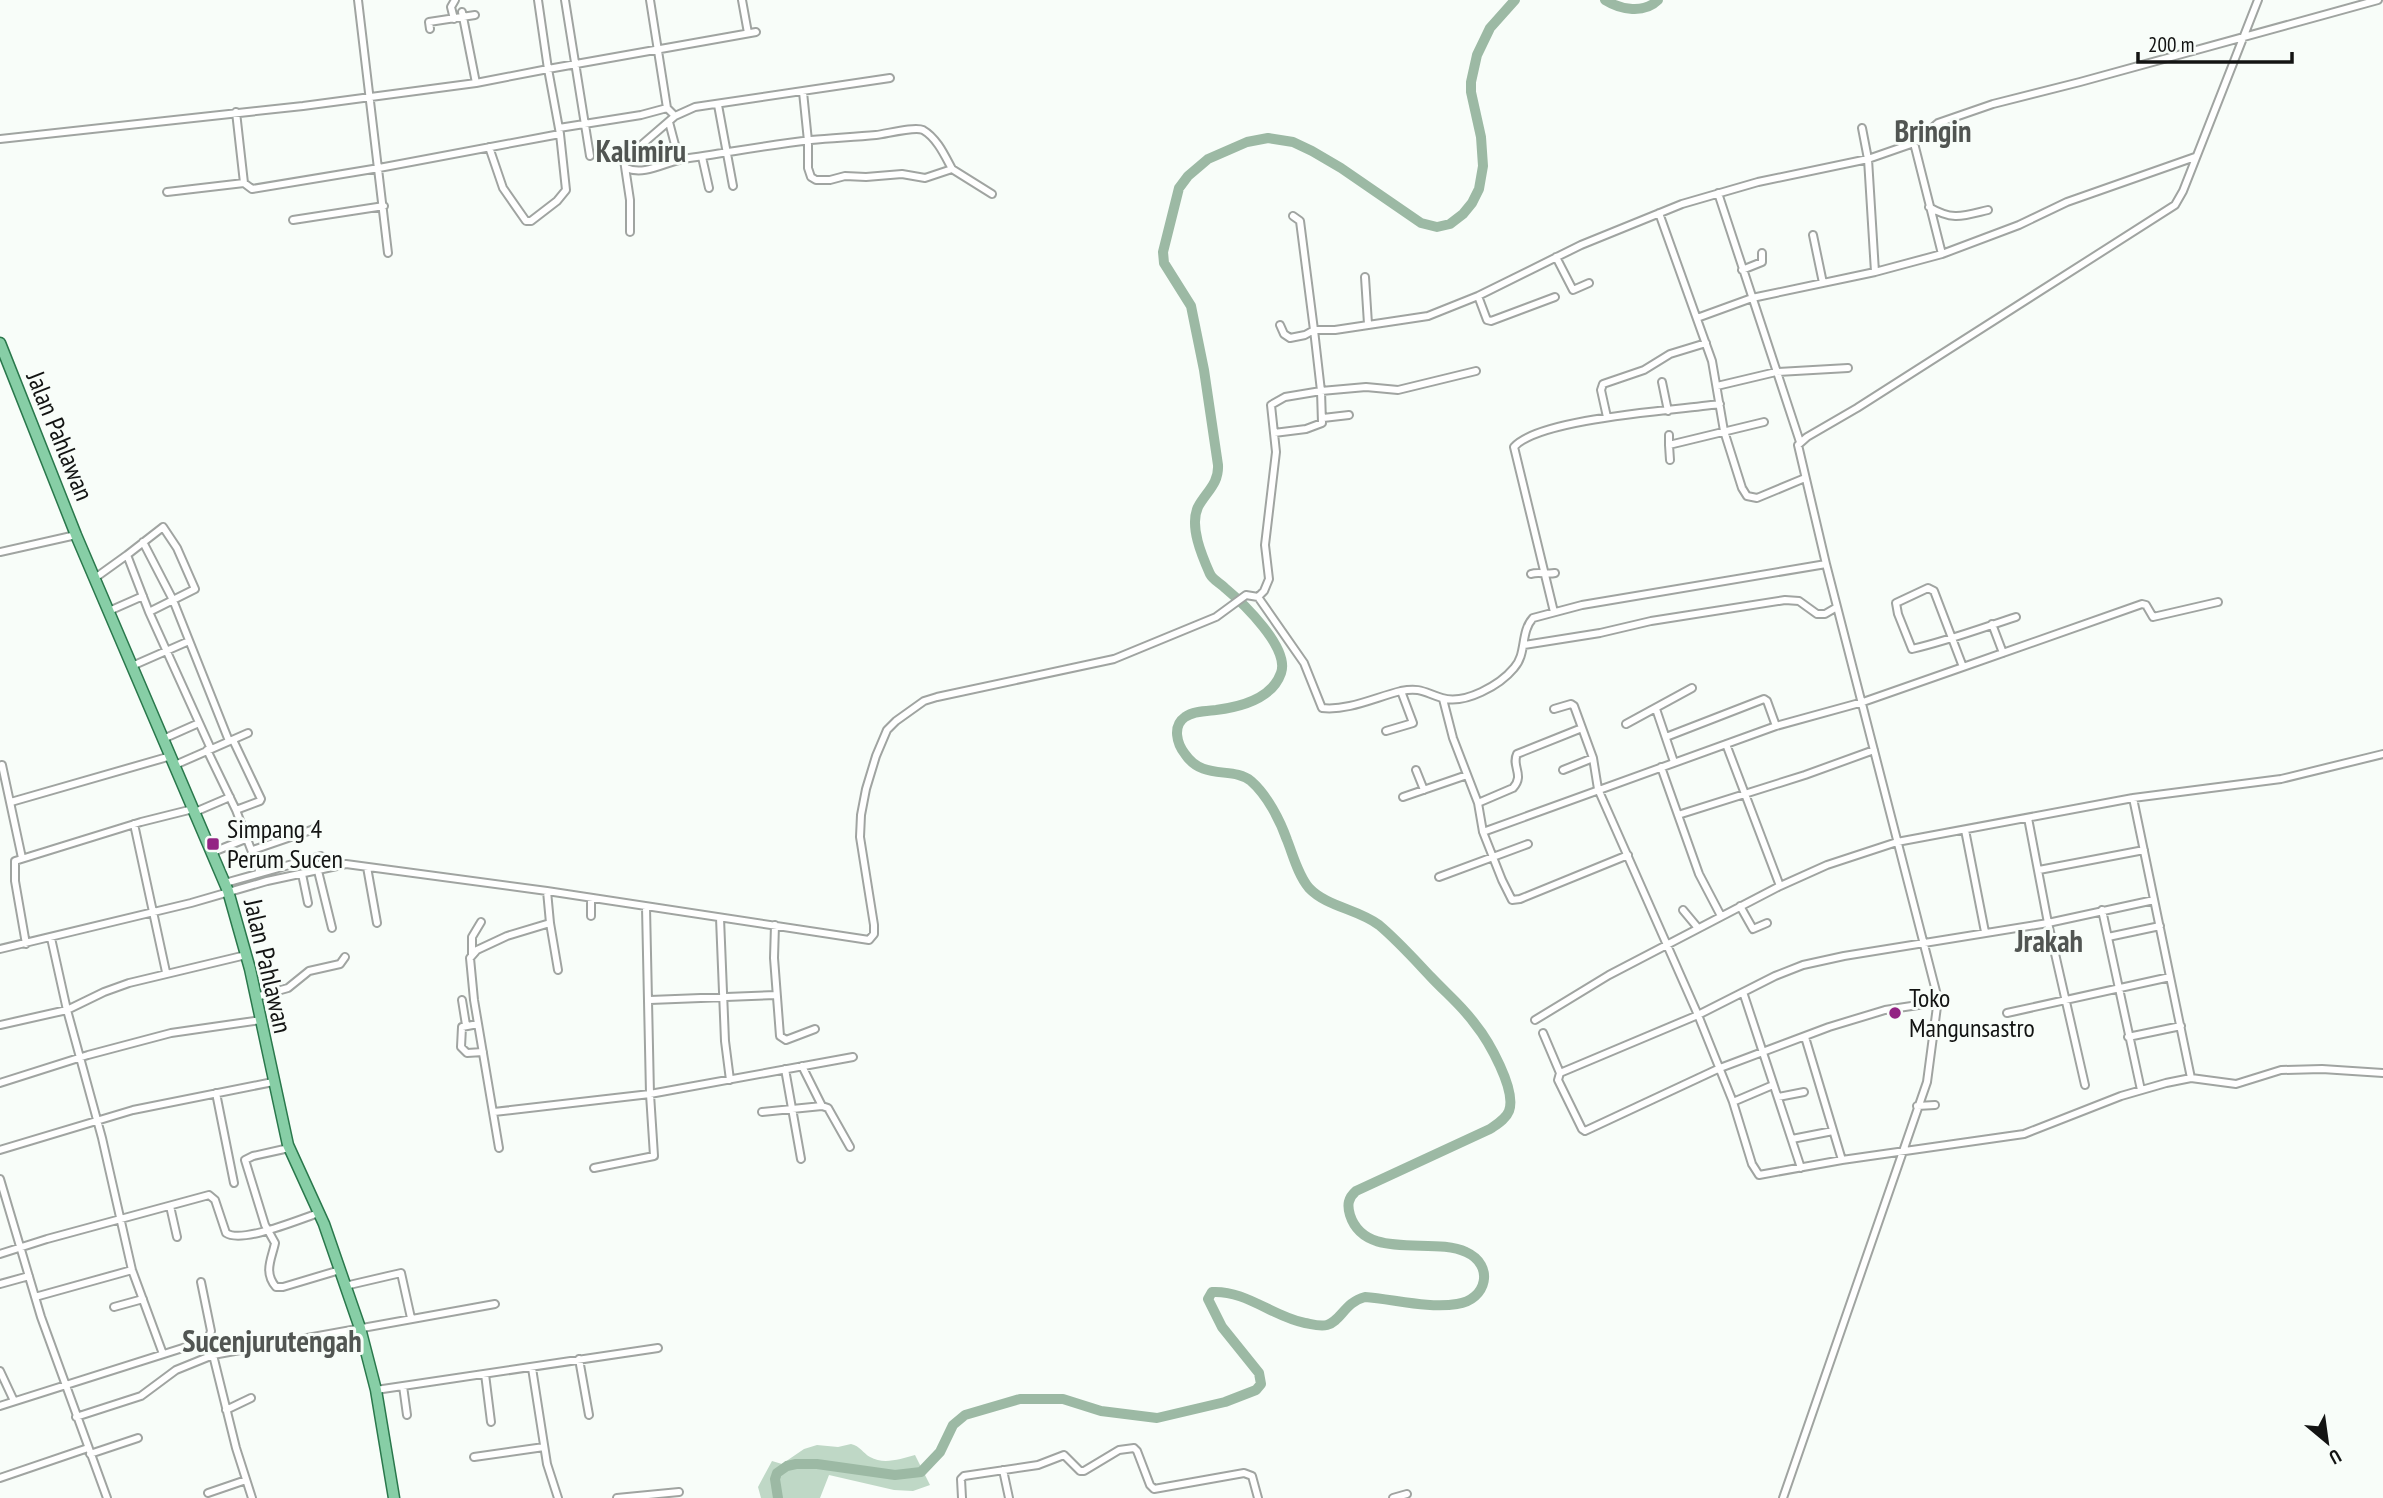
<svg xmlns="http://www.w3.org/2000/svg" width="2383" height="1498" font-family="'PT Sans Narrow',sans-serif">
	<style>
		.green { fill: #bfd8c6 }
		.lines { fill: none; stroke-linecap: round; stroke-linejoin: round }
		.river { stroke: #9cb9a4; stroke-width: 10 }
		.minor-casing { stroke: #a0a4a1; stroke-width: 10 }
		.primary-casing { stroke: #2a784c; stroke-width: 13 }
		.minor { stroke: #fff; stroke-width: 6 }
		.primary { stroke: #87cea6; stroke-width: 10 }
		.poi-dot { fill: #932383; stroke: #f8fdf9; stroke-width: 2.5 }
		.labels { text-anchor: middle; stroke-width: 6; stroke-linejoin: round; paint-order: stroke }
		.street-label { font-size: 26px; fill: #131413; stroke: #f8fdf9 }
		.poi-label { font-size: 26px; fill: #131413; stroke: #f8fdf9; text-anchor: start }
		.quarter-label { font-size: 30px; font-weight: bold; fill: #515552; stroke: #f8fdf9 }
	</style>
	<rect width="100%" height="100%" fill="#f8fdf9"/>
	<path class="green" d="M851 1444C860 1446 863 1453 870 1457 884 1465 900 1459 915 1455L930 1485 913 1491 894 1490 829 1475 820 1498H761L758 1487 772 1461 782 1464 804 1449 817 1445 838 1447Z"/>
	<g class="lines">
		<path class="river" d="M1605 0C1621 10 1644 14 1658 0
			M778 1498 775 1479 777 1473 787 1466 796 1464H817L895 1475 921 1472 940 1452 953 1425 965 1415 1020 1399H1063L1101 1411 1157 1418 1225 1402 1256 1390 1261 1384 1259 1373 1222 1327 1208 1299 1212 1292C1246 1290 1273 1317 1305 1323 1311 1324 1320 1327 1327 1325 1341 1321 1345 1302 1365 1297 1393 1299 1429 1309 1457 1304 1487 1300 1495 1265 1466 1252 1433 1236 1365 1262 1350 1215 1347 1205 1348 1198 1356 1191L1490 1129C1497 1124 1506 1119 1509 1111 1517 1090 1488 1040 1475 1024 1463 1007 1446 993 1431 977 1414 959 1398 941 1379 925 1358 909 1327 907 1309 888 1298 875 1293 855 1287 840 1280 820 1267 795 1251 781 1233 766 1203 781 1185 754 1177 744 1172 726 1185 717 1193 711 1206 711 1216 710 1240 707 1272 699 1281 673 1290 648 1243 603 1225 588 1220 583 1213 580 1210 574 1202 556 1189 526 1198 507 1206 492 1219 484 1218 465L1204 370 1191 306 1164 263 1163 252 1179 188 1188 176 1208 159 1247 142 1268 138 1293 142 1312 151 1341 168 1421 223 1437 227 1450 224 1463 214 1472 203 1479 189 1483 166 1481 137 1471 92V82L1477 55 1490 28 1515 0"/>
		<g class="minor-casing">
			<path id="minor" d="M358 0 388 253
				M565 0 590 156
				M650 0 667 108
				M742 0 748 33
				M462 12 476 83
				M454 19 451 7 455 0
				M430 29 429 22 475 15
				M803 92 808 141V168L811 177 816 180H830L845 176 866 177 902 174 925 178 952 169 992 194
				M718 105 733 186
				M236 112 244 183 252 189 379 168 560 134
				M669 122 679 160
				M559 128 641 115 667 108 675 116
				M1862 128 1868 159 1875 272
				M0 139 303 106 476 83 548 69 538 0
				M489 147 503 188 526 221H531L557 201 566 190 560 134 548 69 756 32
				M702 157 709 188
				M626 168C645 176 665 162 683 159 726 153 768 145 811 140 833 138 854 137 876 135 886 134 915 126 923 130 937 138 945 156 952 169
				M167 192 244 183
				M1718 193 1800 442
				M1929 207C1953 221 1963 216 1988 210
				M1659 213 1712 361 1724 431 1742 488 1747 496 1757 498 1805 478
				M293 220 384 206
				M630 232V200L624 160 675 116 695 107 890 78
				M1813 235 1823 283
				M1942 254 2019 225 2067 202 2195 157
				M1556 257 1573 290 1589 283
				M1742 270 1762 262V253
				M1365 277 1368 324
				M1478 296 1487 320 1491 321 1555 297
				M1697 318 1752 298 1875 272 1942 254 1914 143
				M1280 325 1284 334 1290 338 1305 335 1314 330 1300 221 1293 216
				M1662 382 1668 411
				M1717 386 1776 372 1848 368
				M1607 417 1601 390 1603 384 1644 370 1670 354 1706 343
				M1323 418 1349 415
				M1274 433 1306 429 1322 423 1321 391 1366 387 1398 390 1476 371
				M1669 435V445L1764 422
				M1669 445 1670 460
				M143 542 173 600 229 741
				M0 552 76 535
				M127 555 163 527 177 548 195 589 149 612
				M1531 574C1539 571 1546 575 1555 573
				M95 578 127 555 149 612 211 749
				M1258 597 1264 591 1269 579 1265 545 1276 452 1271 405 1285 397 1321 391 1314 330H1335L1428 316 1478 296 1581 245 1682 204 1758 182 1868 159 1914 143 1938 123 1993 104 2080 82 2378 0
				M109 611 143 596
				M1554 612 1514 447C1539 418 1678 410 1720 404
				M1992 624 2003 653
				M1524 645 1600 633 1651 621 1785 600 1799 601 1817 614H1825L1837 607
				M132 666 189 641
				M1963 667 2142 604 2146 605 2153 617 2218 602
				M1443 699 1453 738 1478 803 1483 832 1502 880 1512 900 1520 899 1628 855
				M1554 709 1571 704 1574 706 1593 758 1598 789 1698 1015 1733 1102 1752 1164 1759 1175 1842 1160 2024 1134 2121 1096 2166 1083 2191 1078 2236 1084 2281 1070 2322 1069 2383 1073
				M1656 709 1674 762
				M1626 724 1692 688
				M1386 731 1413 723 1401 691
				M1666 737 1764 699 1767 701 1776 726
				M163 739 199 723
				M233 740 261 799 260 801 236 810
				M1726 744 1780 886
				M207 750 236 810 260 873
				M2 765 22 858
				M175 765 248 733
				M1661 767 1678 815
				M1416 770 1424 790
				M1563 770 1593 758
				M1403 797 1467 775
				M2133 798 2191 1078
				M11 802 171 756
				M1478 803 1513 788C1525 775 1511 766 1517 754L1582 728
				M195 812 230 797
				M2028 818 2048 923 2085 1085
				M134 824 166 972
				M1965 830 1985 932
				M1483 832 1776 726 1863 702 1963 667 1934 591 1928 588 1896 603 1898 614 1912 649C1947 641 1982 628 2016 617
				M253 850 317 828
				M213 852 248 838
				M367 867 377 923
				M2039 870 2144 850
				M318 871 332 928
				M302 874 308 903
				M1439 877 1528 844
				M225 883 321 856
				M547 891 550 923
				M1740 906 1753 929 1767 923
				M1683 910 1698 928
				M2102 910 2141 1090
				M591 916V898
				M1721 916 1699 874 1678 815 1805 775 1874 750
				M720 918 725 1041 730 1080
				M775 925 774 958 780 1036 786 1040 815 1029
				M2108 937 2160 926
				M51 938 67 1010 102 1138 132 1270 163 1354
				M26 944 15 881V861L141 822 193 809
				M0 949 191 903 267 881 346 864 547 891 869 940 874 934V925L860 837 861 815 866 789 876 756 887 730 896 721 924 701 937 697 1114 659 1216 617 1246 595 1258 597 1304 663 1322 708C1348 711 1376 697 1401 691 1421 687 1425 693 1442 698 1465 705 1500 685 1514 668 1527 654 1520 632 1533 618L1582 605 1826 564
				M472 955V937L481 922
				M1743 992 1801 1168
				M256 997 288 988 309 971 340 964 345 957
				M462 1000 466 1025
				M650 1000 776 995
				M2007 1013 2170 977
				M1535 1020 1609 975 1778 887 1827 865 1897 842 2133 798 2281 779 2383 754
				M478 1024 462 1027 461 1047 467 1053 483 1052
				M0 1025 67 1010 104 992 129 983 246 955
				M1543 1033 1560 1073 1558 1080 1582 1129 1585 1131 1720 1068 1829 1027 1885 1010 1938 1002
				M1805 1037 1842 1160
				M2128 1037 2181 1026
				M785 1069 801 1159
				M1560 1073 1698 1015 1775 976 1803 965 1844 956 2048 923 2154 900
				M0 1083 88 1055 171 1033 261 1020
				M216 1093 234 1183
				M1778 1097 1804 1092
				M1733 1102 1773 1085
				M822 1106 828 1108 850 1147
				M1917 1106 1935 1105
				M494 1112 650 1094 853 1057
				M762 1112 822 1106 802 1066
				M1792 1139 1833 1131
				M289 1148 253 1156 245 1160 265 1225 275 1243C272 1258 263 1272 276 1287H283L340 1270
				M499 1148 474 1000 470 958 477 950 507 936 550 923 558 970
				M0 1150 133 1110 273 1082
				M594 1168 654 1156 650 1094 646 907
				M0 1179 41 1317 107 1498
				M170 1206 177 1237
				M0 1254 47 1239 209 1195 215 1200 226 1233C242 1244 300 1219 319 1213
				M0 1284 29 1276
				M345 1286 401 1273 411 1318
				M35 1297 132 1270
				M114 1307 143 1299
				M213 1355 236 1448 252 1498
				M579 1359 589 1415
				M532 1368 547 1464 558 1498
				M0 1371 14 1401
				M485 1374 491 1422
				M403 1386 407 1415
				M376 1390 658 1348
				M0 1406 208 1340 211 1331 201 1282
				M226 1410 251 1398
				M76 1417 141 1396 176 1370 213 1355 495 1304
				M90 1454 138 1438
				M474 1457 544 1447
				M1003 1470 1009 1498
				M0 1478 88 1448
				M208 1493 246 1480
				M617 1498 679 1492
				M962 1498 961 1479 964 1476 1038 1465 1064 1455 1080 1471H1084L1119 1450 1134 1448 1137 1451 1150 1485 1154 1489 1244 1473 1252 1476 1258 1498
				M1393 1498 1407 1494
				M1783 1498 1927 1082 1938 999 1826 564 1798 445 1807 437 1857 408 2175 205 2183 191 2258 0"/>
		</g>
		<g class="primary-casing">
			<path id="primary" d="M0 343 76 535 228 891 250 969 288 1145 324 1224 360 1328 376 1390 394 1498"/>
		</g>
		<use href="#minor" class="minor"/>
		<use href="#primary" class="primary"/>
	</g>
	<g class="poi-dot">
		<rect x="206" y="837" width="14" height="14" rx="3.5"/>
		<circle cx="1895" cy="1013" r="7"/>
	</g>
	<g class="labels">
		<g class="street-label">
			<text transform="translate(60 436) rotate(68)" y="9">Jalan Pahlawan</text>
			<text transform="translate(268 966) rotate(77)" y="9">Jalan Pahlawan</text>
		</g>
		<g class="poi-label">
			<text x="227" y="838">Simpang 4<tspan x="227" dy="30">Perum Sucen</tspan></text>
			<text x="1909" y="1007">Toko<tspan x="1909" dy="30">Mangunsastro</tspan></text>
		</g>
		<g class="quarter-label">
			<text x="1933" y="142">Bringin</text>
			<text x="641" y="162">Kalimiru</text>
			<text x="2049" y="952">Jrakah</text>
			<text x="272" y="1352">Sucenjurutengah</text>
		</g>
	</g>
	<g transform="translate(2327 1442) rotate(151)" stroke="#f8fdf9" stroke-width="5" paint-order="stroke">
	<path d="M0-5L12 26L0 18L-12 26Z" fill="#131413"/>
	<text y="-10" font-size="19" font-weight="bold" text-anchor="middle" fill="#131413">U</text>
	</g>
	<path d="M2138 52v10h154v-10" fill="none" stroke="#131413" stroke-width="3.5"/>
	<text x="2148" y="52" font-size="21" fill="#131413" stroke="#f8fdf9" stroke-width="5" paint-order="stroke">200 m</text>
</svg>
